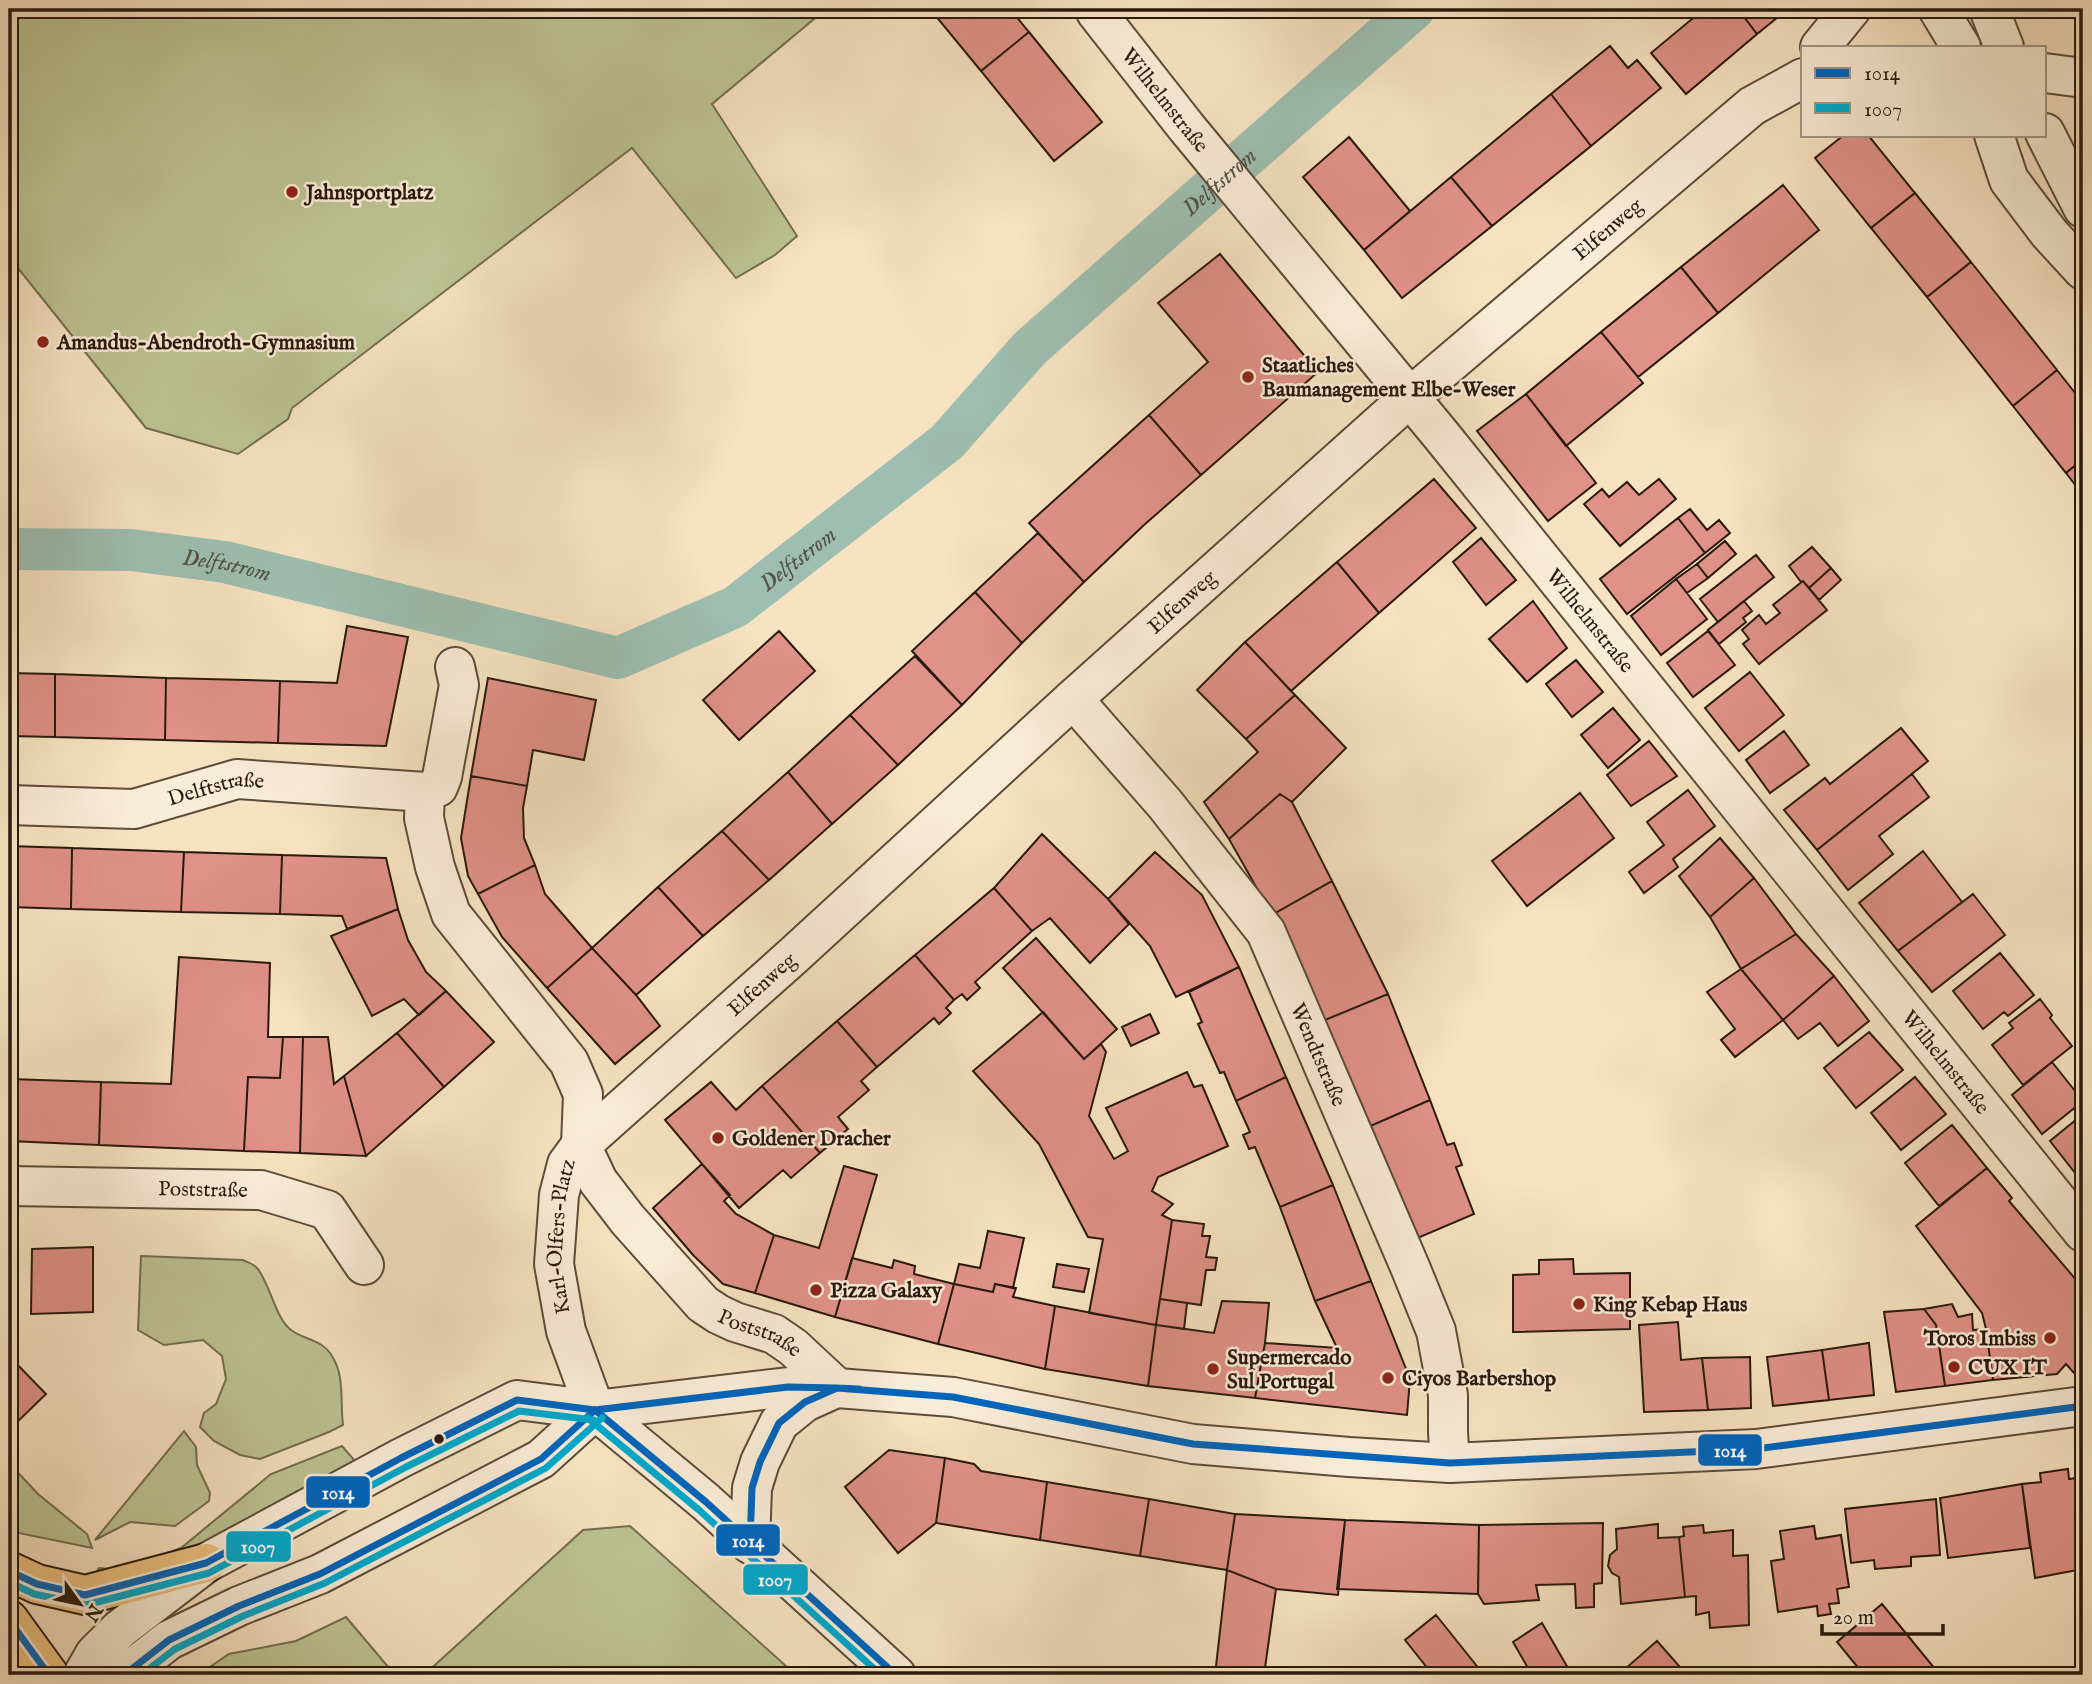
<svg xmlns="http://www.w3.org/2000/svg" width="2092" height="1684" font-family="'IM FELL English',serif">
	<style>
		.green { fill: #bdc493; stroke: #736e50; stroke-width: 2 }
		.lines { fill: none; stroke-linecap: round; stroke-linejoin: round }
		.canal { stroke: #9dbeb1; stroke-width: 42 }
		.building { fill: #e09188; stroke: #29190c; stroke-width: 2 }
		.minor-casing { stroke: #5c4c39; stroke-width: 42 }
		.major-casing { stroke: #29190c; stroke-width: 42 }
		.minor { stroke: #faedd7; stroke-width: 38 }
		.major { stroke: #ecc280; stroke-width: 38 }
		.bus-1-casing { stroke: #faedd7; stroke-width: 12 }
		.bus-2-casing { stroke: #faedd7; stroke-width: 12 }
		.bus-1 { stroke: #0065bd; stroke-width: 7 }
		.bus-2 { stroke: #00a9ce; stroke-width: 7 }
		.poi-dot { fill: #8f2418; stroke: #faedd7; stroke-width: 2.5 }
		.bus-dot { fill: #29190c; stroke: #faedd7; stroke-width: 2.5 }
		.labels { text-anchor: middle; stroke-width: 5; stroke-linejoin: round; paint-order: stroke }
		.street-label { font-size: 21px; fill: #29190c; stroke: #faedd7 }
		.poi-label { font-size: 21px; font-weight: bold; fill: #29190c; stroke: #faedd7; text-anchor: start }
		.water-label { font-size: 23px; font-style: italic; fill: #525346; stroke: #faedd7 }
		.line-badge { stroke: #faedd7; stroke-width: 2.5 }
		.badge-label { font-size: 19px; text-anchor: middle; font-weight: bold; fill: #fff }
	</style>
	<rect width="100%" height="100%" fill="#f7e3c1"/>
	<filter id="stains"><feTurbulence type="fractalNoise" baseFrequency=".00286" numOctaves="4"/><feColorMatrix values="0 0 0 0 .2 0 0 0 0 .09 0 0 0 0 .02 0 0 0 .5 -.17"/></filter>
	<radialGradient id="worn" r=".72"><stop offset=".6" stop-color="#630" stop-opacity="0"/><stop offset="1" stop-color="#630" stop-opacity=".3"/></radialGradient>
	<path class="green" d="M9 9H826L712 104 797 236 775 255 736 278 632 148 292 408 288 419 238 454 146 428 9 257Z
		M141 1256 243 1260C247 1262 254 1264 257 1268 270 1283 275 1318 291 1330 304 1340 322 1339 332 1356 345 1376 340 1402 343 1425L329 1432 260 1459 240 1455 214 1441 200 1427 204 1413 216 1404 226 1379 222 1356 203 1340 164 1345 138 1330Z
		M184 1431 196 1447 197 1465 210 1493 209 1501 175 1526 130 1522 95 1540Z
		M342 1446 355 1461 178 1558 100 1576 97 1571 99 1568 109 1569 141 1563 181 1548 271 1474Z
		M9 1463 38 1494 87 1534 92 1548 9 1531Z
		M630 1526 796 1675H424L583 1530Z
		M346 1617 395 1675H198L229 1654 296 1641Z"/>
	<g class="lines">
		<path class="canal" id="s1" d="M9 549 131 550 225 562 618 658 735 607 947 442 1030 348 1414 9"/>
	</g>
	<path class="building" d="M930 9H1010L1029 32 981 71Z
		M1704 9H1738L1757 34 1686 94 1651 53Z
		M1738 9H1788L1757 34Z
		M1029 32 1102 122 1054 161 981 71Z
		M1610 46 1628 68 1637 60 1661 88 1591 146 1551 94Z
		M1551 94 1591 146 1492 226 1451 177Z
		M1844 135H1868L1915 193 1871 228 1815 158Z
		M1349 137 1410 211 1364 250 1303 177Z
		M1451 177 1492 226 1402 298 1364 250Z
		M1783 185 1819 230 1718 313 1681 267Z
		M1915 193 1971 262 1927 297 1871 228Z
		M1220 254 1318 372 1201 475 1149 415 1208 362 1158 303Z
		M1971 262 2057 370 2013 406 1927 297Z
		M1681 267 1718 313 1638 377 1601 332Z
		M1601 332 1643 383 1566 446 1526 394Z
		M2057 370 2083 403V459L2066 473 2013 406Z
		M1526 394 1596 483 1548 521 1477 431Z
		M1149 415 1201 475 1144 525 1084 582 1029 523Z
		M2083 459V495L2066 473Z
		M1434 479 1476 528 1379 613 1337 562Z
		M1659 479 1676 499 1620 546 1584 504 1602 489 1609 497 1627 482 1639 495Z
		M1690 509 1707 530 1719 520 1730 533 1705 553 1678 518Z
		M1678 518 1705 553 1627 614 1600 579Z
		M1038 533 1084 582 1022 643 975 592Z
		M1481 538 1516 580 1486 605 1453 562Z
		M1725 541 1736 554 1708 578 1697 564Z
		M1812 547 1831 568 1809 588 1803 581 1801 582 1789 566Z
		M1756 555 1774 577 1718 622 1700 599Z
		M1337 562 1379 613 1291 691 1245 642Z
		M1697 564 1708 578 1687 593 1676 579Z
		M1831 568 1841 580 1819 600 1809 588Z
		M1676 579 1707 619 1661 655 1631 616Z
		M1803 581 1827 610 1759 664 1743 644 1749 639 1742 630 1759 615 1766 624 1780 613 1773 605Z
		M975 592 1022 643 962 705 912 651Z
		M1533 601 1567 648 1527 682 1489 639Z
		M1744 601 1752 611 1743 618 1746 622 1719 644 1708 630Z
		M347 626 408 637 386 746 278 743 280 681 337 683Z
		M779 631 815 671 739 740 703 700Z
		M1708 631 1735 665 1693 697 1667 663Z
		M1245 642 1295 695 1246 739 1197 690Z
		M915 656 962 705 898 765 850 715Z
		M1576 660 1603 692 1572 717 1546 684Z
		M1750 672 1784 715 1739 751 1705 708Z
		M9 673 55 674V737L9 736Z
		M55 674 166 678 165 740 55 737Z
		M166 678 280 681 278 743 165 740Z
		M488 678 596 700 584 760 533 750 527 786 471 776Z
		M1295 695 1346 748 1292 802 1280 794 1229 839 1204 802 1258 752 1246 739Z
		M1613 708 1640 740 1608 768 1581 735Z
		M850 715 898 765 832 824 788 772Z
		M1901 728 1928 761 1817 850 1784 810 1825 778 1830 784Z
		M1784 731 1809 765 1770 793 1746 760Z
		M1649 741 1677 776 1631 806 1607 775Z
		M788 772 832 824 769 880 722 831Z
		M1912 774 1929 797 1879 836 1893 854 1848 890 1817 850Z
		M471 776 527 786 523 808 524 838 535 865 478 894 468 876 461 838Z
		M1688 790 1715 826 1673 859 1678 867 1644 893 1629 872 1664 845 1647 822Z
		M1580 793 1614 838 1527 906 1492 861Z
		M1280 794 1292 802 1332 881 1272 915 1229 839Z
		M722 831 769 880 703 936 658 887Z
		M1042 834 1108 899 1129 924 1090 963 1050 918 1032 931 994 888Z
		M1720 838 1754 878 1710 917 1679 876Z
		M9 846 72 848 71 909 9 907Z
		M72 848 184 852 181 912 71 909Z
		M1923 851 1962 902 1898 951 1859 903Z
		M184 852 282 855 280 914 181 912Z
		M1155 852 1202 895 1239 967 1176 997 1150 946 1108 899Z
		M282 855 386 858 398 909 347 929 342 916 280 914Z
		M535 865 545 894 592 948 547 988 502 937 478 894Z
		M1754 878 1796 934 1741 969 1710 917Z
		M1332 881 1388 994 1325 1020 1272 915Z
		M658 887 703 936 636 995 592 948Z
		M994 888 1032 931 975 982 980 988 967 1000 962 994 954 1000 915 955Z
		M1973 894 2005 935 1932 992 1898 951Z
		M398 909 408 940 426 972 446 991 419 1015 404 999 372 1016 331 936Z
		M1796 934 1834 976 1783 1020 1741 969Z
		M1036 938 1117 1029 1084 1059 1003 968Z
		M592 948 636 995 660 1026 615 1064 547 988Z
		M2000 953 2034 995 2008 1016 2004 1012 1983 1029 1953 991Z
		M915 955 954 1000 946 1008 951 1013 939 1024 934 1018 877 1067 837 1021Z
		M179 957 270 963 268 1037H283L280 1078 248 1077 244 1151 99 1145 101 1082 171 1084Z
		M1239 967 1286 1077 1236 1101 1224 1072 1220 1073 1198 1024 1202 1022 1189 992Z
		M1741 969 1783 1020 1735 1057 1721 1040 1735 1029 1707 992Z
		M1834 976 1869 1021 1838 1046 1820 1023 1798 1039 1783 1020Z
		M446 991 494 1042 444 1087 397 1033Z
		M1388 994 1430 1100 1368 1127 1325 1020Z
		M2040 999 2052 1015 2050 1018 2072 1046 2023 1085 1992 1045 2013 1028 2009 1023Z
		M1043 1012 1084 1059 1101 1044 1106 1052 1089 1116 1114 1159 1128 1151 1106 1108 1187 1072 1194 1087 1202 1085 1228 1146 1158 1177 1152 1191 1173 1204 1162 1215 1172 1220 1156 1325 1089 1313 1103 1239 1088 1237 1039 1144 973 1071Z
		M1150 1014 1159 1033 1131 1046 1122 1027Z
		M837 1021 877 1067 861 1081 869 1090 838 1117 848 1129 820 1153 762 1086Z
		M1869 1032 1903 1070 1856 1108 1824 1068Z
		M397 1033 444 1087 366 1156 344 1076Z
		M283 1037H303L300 1153 244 1151 248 1077 280 1078Z
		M303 1037H328L334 1084 344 1076 366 1156 300 1153Z
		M2052 1062 2083 1101 2042 1134 2012 1095Z
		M1286 1077 1333 1185 1280 1207 1255 1147 1249 1149 1243 1135 1250 1132 1236 1101Z
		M1915 1077 1946 1114 1901 1150 1871 1113Z
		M9 1079 101 1082 99 1145 9 1141Z
		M711 1082 736 1110 762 1086 820 1153 791 1178 783 1170 739 1208 665 1120Z
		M1430 1100 1447 1145 1454 1143 1462 1165 1456 1167 1474 1214 1413 1240 1368 1127Z
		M2083 1114V1183L2050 1141Z
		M1952 1125 1987 1168 1939 1206 1905 1163Z
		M702 1164 730 1195 724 1201 736 1214 774 1235 755 1293 723 1284 693 1255 653 1208Z
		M844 1166 877 1175 835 1317 755 1293 774 1235 819 1248Z
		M1987 1168 2012 1198 2009 1201 2083 1288V1366L2074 1373 2066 1364 2057 1374 1993 1380 1986 1329 1982 1313 1916 1226Z
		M1333 1185 1371 1281 1315 1301 1280 1207Z
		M1172 1220 1204 1224 1202 1236H1210L1206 1257 1217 1258 1215 1270H1206L1201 1305 1160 1299Z
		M988 1231 1024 1238 1013 1288 995 1284 993 1292 954 1284 959 1264 980 1268Z
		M93 1247V1312L31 1314 32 1249Z
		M852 1258 892 1268 894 1260 915 1266 914 1274 954 1284 938 1344 835 1317Z
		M1573 1259 1574 1274 1630 1273V1329L1513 1332V1275L1539 1274V1260Z
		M1057 1264 1089 1269 1084 1292 1053 1287Z
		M1371 1281 1410 1379 1407 1415 1255 1398 1265 1343 1337 1348 1315 1301Z
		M954 1284 993 1292 995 1284 1016 1288 1013 1297 1055 1306 1045 1369 938 1344Z
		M1160 1299 1187 1303 1184 1329 1156 1325Z
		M1222 1301 1269 1303 1265 1343 1255 1398 1148 1386 1156 1325 1214 1333Z
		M1952 1304 1958 1317 1972 1314 1973 1330 1986 1329 1993 1380 1945 1386 1936 1325 1924 1309Z
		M1055 1306 1156 1325 1148 1386 1045 1369Z
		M1924 1309 1936 1325 1945 1386 1896 1392 1884 1312Z
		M1678 1322 1681 1360 1702 1358 1708 1410 1644 1412 1639 1325Z
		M1869 1343 1874 1395 1829 1400 1822 1350Z
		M1822 1350 1829 1400 1773 1406 1767 1357Z
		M9 1356 46 1394 9 1430Z
		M1750 1357 1751 1408 1708 1410 1702 1358Z
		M889 1450 945 1458 936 1523 898 1553 845 1487Z
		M945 1458 974 1464 981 1471 1047 1482 1040 1540 936 1523Z
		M2068 1469 2069 1479 2083 1477V1569L2035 1578 2022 1484 2041 1482 2040 1473Z
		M1047 1482 1149 1499 1140 1556 1040 1540Z
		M2022 1484 2030 1548 1948 1558 1940 1498Z
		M1149 1499 1235 1514 1227 1570 1140 1556Z
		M1936 1499 1940 1555 1911 1557V1566L1875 1569 1874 1560 1851 1563 1845 1509Z
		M1235 1514 1345 1520 1338 1595 1276 1589 1227 1570Z
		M1345 1520 1479 1525 1478 1594 1337 1589Z
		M1603 1523 1602 1583 1594 1584V1607L1576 1608 1575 1584 1536 1585 1539 1600 1484 1604 1478 1594 1479 1525Z
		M1658 1524V1538L1679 1537 1685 1597 1621 1604 1619 1577 1612 1573 1608 1566 1610 1555 1617 1549 1616 1529Z
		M1703 1525 1704 1533 1733 1530V1556L1748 1555 1749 1625 1710 1628 1709 1612 1696 1615V1596L1685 1597 1679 1537 1684 1536 1683 1527Z
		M1814 1526 1816 1539 1841 1535 1849 1587 1837 1589 1839 1603 1829 1604 1831 1614 1818 1616 1817 1606 1778 1612 1771 1561 1784 1559 1780 1531Z
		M1227 1570 1276 1589 1264 1675H1215Z
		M1882 1604 1940 1675H1864L1837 1642Z
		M1436 1615 1484 1675H1433L1405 1640Z
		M1542 1623 1572 1675H1532L1513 1642Z
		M1657 1641 1687 1675H1631L1625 1669Z"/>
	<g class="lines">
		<g class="minor-casing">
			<g id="minor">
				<path d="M1938 9 1961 47"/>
				<path d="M1989 9 2004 47"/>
				<path id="s2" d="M1096 12 1187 128 1441 435 2083 1232"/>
				<path d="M1820 47 1851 9"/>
				<path d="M2045 73 2083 78"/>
				<path d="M2045 133 2083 208"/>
				<path d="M1994 135 2009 180 2049 233 2083 270"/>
				<path id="s3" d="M1073 699 1165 804 1266 932 1410 1267 1436 1331 1448 1395V1432L1450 1463"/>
				<path id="s4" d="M425 792 424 818 435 867 451 914 569 1062 583 1094 581 1145 598 1181 628 1220 703 1304 718 1314 735 1322 774 1334 793 1347 837 1388"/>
				<path id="s5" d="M9 805 134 809 237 779 425 792 438 787 442 777 459 685 455 667"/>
				<path id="s6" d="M9 1186 261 1190 327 1210 364 1265"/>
				<path d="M750 1544 752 1488 760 1462 779 1423 805 1402 836 1388"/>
				<path d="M83 1675 95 1654 120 1629 206 1563 401 1458 517 1400 595 1410 788 1387 837 1388 953 1397 1193 1444 1349 1457 1450 1463 1756 1449 2083 1406"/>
				<path d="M124 1675 169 1640 239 1606 320 1574 541 1459 595 1410"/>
				<path id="s7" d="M896 1675 706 1502 595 1410 566 1331 554 1264 559 1195 567 1164 581 1145 793 956 1073 699 1409 398 1752 106 1803 78"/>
			</g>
		</g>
		<g class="major-casing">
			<path id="major" d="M9 1571 37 1584 85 1595 206 1563
				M9 1620 49 1675"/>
		</g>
		<use href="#minor" class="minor"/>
		<use href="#major" class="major"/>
		<g class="bus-1-casing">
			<path id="bus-1" d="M595 1410 706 1502 896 1675
				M750 1544 752 1488 760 1462 779 1423 805 1402 837 1388 859 1389
				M9 1571 37 1584 85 1595 206 1563 401 1458 517 1400 595 1410 788 1387 837 1388 953 1397 1193 1444 1450 1463 1756 1449 2083 1406
				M9 1620 49 1675
				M124 1675 169 1640 239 1606 320 1574 541 1459 595 1410"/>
		</g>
		<g class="bus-2-casing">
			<path id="bus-2" d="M588 1418 699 1510 881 1675
				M9 1582 34 1594 86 1605 209 1573 406 1467 519 1411 594 1420
				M141 1675 175 1649 243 1616 325 1583 546 1468 602 1418"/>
		</g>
		<use href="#bus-1" class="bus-1"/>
		<use href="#bus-2" class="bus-2"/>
	</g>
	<g class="poi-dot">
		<circle cx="292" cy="192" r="7"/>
		<circle cx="43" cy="342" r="7"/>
		<circle cx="1248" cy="377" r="7"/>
		<circle cx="718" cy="1138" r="7"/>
		<circle cx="816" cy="1290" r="7"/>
		<circle cx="1579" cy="1304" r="7"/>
		<circle cx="2050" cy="1338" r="7"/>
		<circle cx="1954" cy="1367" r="7"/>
		<circle cx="1213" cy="1369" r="7"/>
		<circle cx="1388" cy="1378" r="7"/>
	</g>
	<circle class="bus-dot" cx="439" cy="1439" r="6"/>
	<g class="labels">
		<g class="street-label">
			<text dy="7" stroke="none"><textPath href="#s2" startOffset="112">Wilhelmstraße</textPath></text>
			<text dy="7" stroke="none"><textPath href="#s7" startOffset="2054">Elfenweg</textPath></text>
			<text dy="7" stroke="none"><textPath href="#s7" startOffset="1488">Elfenweg</textPath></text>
			<text dy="7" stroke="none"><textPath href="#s2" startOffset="784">Wilhelmstraße</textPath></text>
			<text dy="7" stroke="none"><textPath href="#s5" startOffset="210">Delftstraße</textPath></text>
			<text dy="7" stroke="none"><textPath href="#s7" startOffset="920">Elfenweg</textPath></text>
			<text dy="7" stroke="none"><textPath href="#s3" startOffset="436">Wendtstraße</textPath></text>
			<text dy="7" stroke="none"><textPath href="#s2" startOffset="1351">Wilhelmstraße</textPath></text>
			<text dy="7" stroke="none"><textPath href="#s6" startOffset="194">Poststraße</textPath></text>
			<text dy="7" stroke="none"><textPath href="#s7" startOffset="581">Karl-Olfers-Platz</textPath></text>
			<text dy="7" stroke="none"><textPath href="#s4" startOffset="667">Poststraße</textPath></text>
		</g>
		<g class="poi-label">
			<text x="306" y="199">Jahnsportplatz</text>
			<text x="57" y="349">Amandus-Abendroth-Gymnasium</text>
			<text x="1262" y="372">Staatliches<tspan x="1262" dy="24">Baumanagement Elbe-Weser</tspan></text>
			<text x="732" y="1145">Goldener Dracher</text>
			<text x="830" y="1297">Pizza Galaxy</text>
			<text x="1593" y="1311">King Kebap Haus</text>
			<text x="2036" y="1345" text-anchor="end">Toros Imbiss</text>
			<text x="1227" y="1364">Supermercado<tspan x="1227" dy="24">Sul Portugal</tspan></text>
			<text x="1968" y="1374">CUX IT</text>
			<text x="1402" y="1385">Ciyos Barbershop</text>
		</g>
		<g class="water-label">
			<text dy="8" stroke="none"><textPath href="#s1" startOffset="1395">Delftstrom</textPath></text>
			<text dy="8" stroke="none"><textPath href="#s1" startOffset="828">Delftstrom</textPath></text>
			<text dy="8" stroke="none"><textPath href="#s1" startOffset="219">Delftstrom</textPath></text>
		</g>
	</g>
	<g class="line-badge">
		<rect x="1697" y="1433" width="66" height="34" rx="7" fill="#0065bd"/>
		<rect x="305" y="1475" width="66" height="34" rx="7" fill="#0065bd"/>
		<rect x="715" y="1523" width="66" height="34" rx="7" fill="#0065bd"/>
		<rect x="225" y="1530" width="67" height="33" rx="7" fill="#00a9ce"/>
		<rect x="742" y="1563" width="67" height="33" rx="7" fill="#00a9ce"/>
	</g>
	<g class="badge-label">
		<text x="1730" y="1457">1014</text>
		<text x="338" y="1499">1014</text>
		<text x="748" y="1547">1014</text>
		<text x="258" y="1553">1007</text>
		<text x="775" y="1586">1007</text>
	</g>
	<rect width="2092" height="1684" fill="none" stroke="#f7e3c1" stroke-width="35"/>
	<rect x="10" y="10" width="2071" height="1663" fill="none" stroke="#29190c" stroke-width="3.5"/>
	<rect x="18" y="18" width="2057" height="1649" fill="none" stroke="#29190c" stroke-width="2"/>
	<rect x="1801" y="46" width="245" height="91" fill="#faedd7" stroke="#a69886" stroke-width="2"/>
	<rect x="1815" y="68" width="35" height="10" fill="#0065bd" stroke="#a69886" stroke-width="2"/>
	<text x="1864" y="80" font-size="21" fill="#29190c">1014</text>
	<rect x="1815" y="103" width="35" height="10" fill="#00a9ce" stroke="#a69886" stroke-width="2"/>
	<text x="1864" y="116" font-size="21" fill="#29190c">1007</text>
	<g transform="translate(80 1604) rotate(123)" stroke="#faedd7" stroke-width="5" paint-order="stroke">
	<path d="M0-5L12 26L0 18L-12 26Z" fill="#29190c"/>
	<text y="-10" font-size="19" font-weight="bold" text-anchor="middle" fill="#29190c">N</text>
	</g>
	<path d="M1822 1624v10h121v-10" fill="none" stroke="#29190c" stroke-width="3.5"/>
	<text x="1833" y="1624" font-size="21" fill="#29190c" stroke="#faedd7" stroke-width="5" paint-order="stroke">20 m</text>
	<rect width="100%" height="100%" filter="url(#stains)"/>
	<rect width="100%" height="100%" fill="url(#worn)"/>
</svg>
